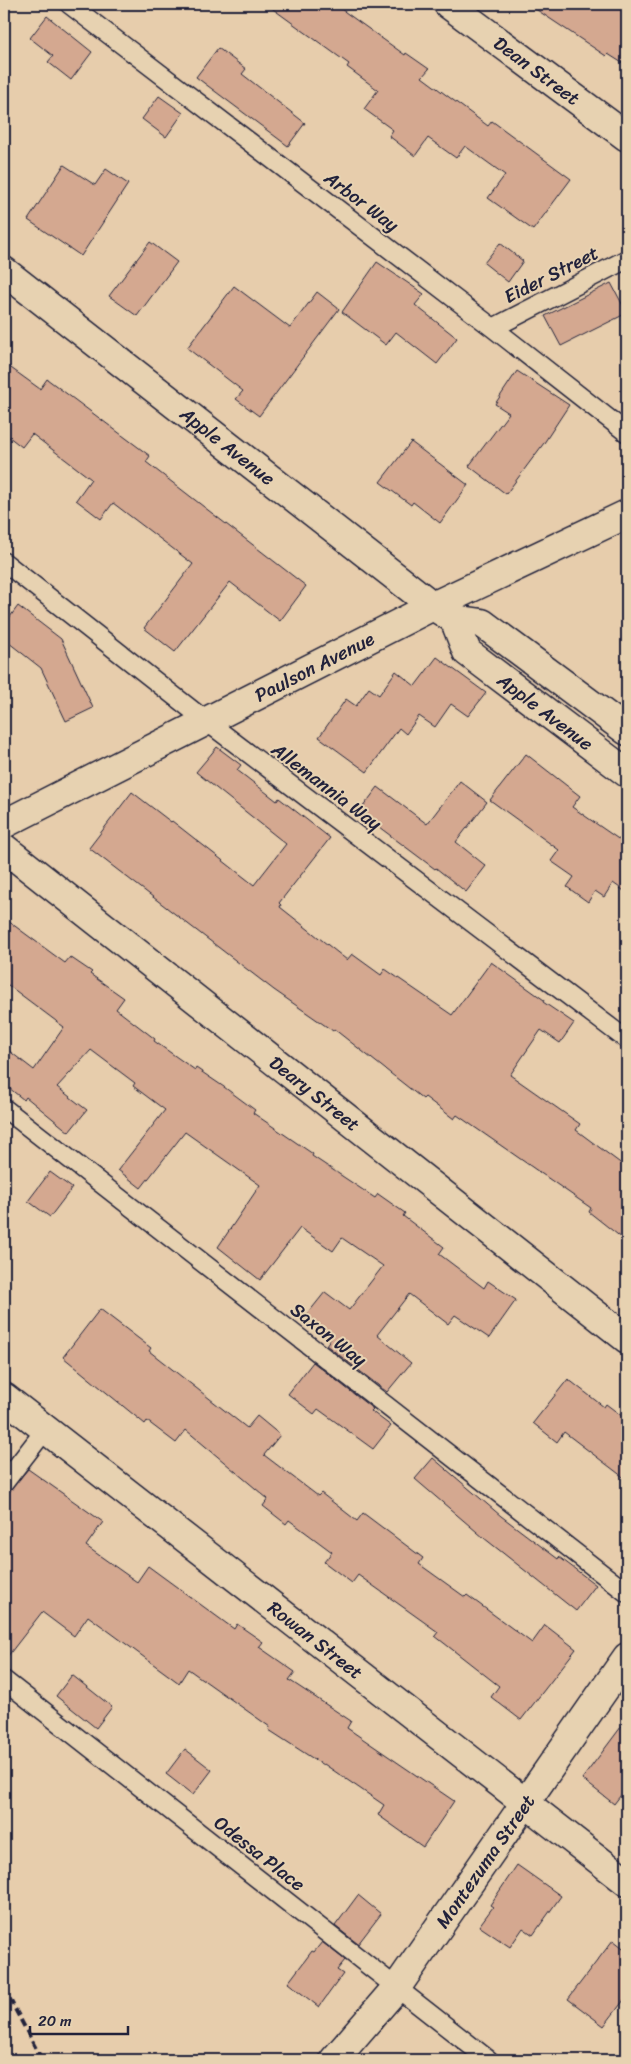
<svg xmlns="http://www.w3.org/2000/svg" width="631" height="2064" font-family="Sriracha,sans-serif">
	<style>
		.building { fill: #d4a890; stroke: #22223b }
		.lines { fill: none; stroke-linecap: round; stroke-linejoin: round }
		.service-casing { stroke: #22223b; stroke-width: 21 }
		.minor-casing { stroke: #22223b; stroke-width: 31 }
		.tertiary-casing { stroke: #22223b; stroke-width: 31 }
		.service { stroke: #e7d2b1; stroke-width: 18 }
		.minor { stroke: #e7d2b1; stroke-width: 28 }
		.tertiary { stroke: #e7d2b1; stroke-width: 28 }
		.rail { stroke: #22223b; stroke-width: 4; stroke-dasharray: 8 4; stroke-linecap: butt }
		.labels { text-anchor: middle; stroke-width: 4; stroke-linejoin: round; paint-order: stroke }
		.street-label { font-size: 19px; fill: #22223b; stroke: #e7d2b1 }
	</style>
	<rect width="100%" height="100%" fill="#e7cdac"/>
	<filter id="ink" filterUnits="userSpaceOnUse"><feTurbulence type="fractalNoise" baseFrequency=".02" numOctaves="2"/><feDisplacementMap in="SourceGraphic" scale="10" xChannelSelector="R" yChannelSelector="G"/><feConvolveMatrix kernelMatrix="1 2 1 2 8 2 1 2 1" color-interpolation-filters="sRGB"/></filter>
	<g filter="url(#ink)">
		<path class="building" d="M266 4H334L405 55 406 53 429 69 422 77 488 126 492 121 571 179 533 230 488 198 505 175 465 146 456 158 428 138 415 156 389 136 393 130 364 109 378 90 347 67 349 64Z
			M528 4H627V66L608 54 606 56Z
			M47 16 92 52 71 80 48 62 53 56 30 38Z
			M218 48 246 69 242 74 305 123 288 146 196 77Z
			M159 96 183 113 166 137 142 119Z
			M64 165 95 185 106 169 128 184 81 256 28 220Z
			M150 242 177 262 137 316 109 296Z
			M500 243 523 261 508 282 484 263Z
			M377 262 424 294 415 305 457 338 437 364 396 332 386 345 342 312Z
			M611 283 627 313 561 346 545 316Z
			M234 286 290 328 317 292 339 309 259 416 236 399 243 391 187 348Z
			M4 363 40 389 47 379 150 456 146 462 306 586 280 621 230 582 175 652 144 628 193 564 113 503 101 519 76 500 91 479 32 434 22 447 4 433Z
			M517 371 569 405 544 443 506 494 469 466 509 413 495 404Z
			M411 442 468 485 440 523 413 502 411 505 380 482Z
			M18 606 61 639 93 708 66 721 41 668 4 639V625Z
			M437 657 486 693 468 716 451 704 435 727 419 716 406 734 399 728 367 772 319 737 346 699 356 706 369 688 379 695 396 671 415 686Z
			M217 747 241 765 237 770 277 801 279 798 330 838 279 903 281 905 280 907 347 960 352 954 381 975 385 969 452 1015 491 962 544 1000 543 1002 574 1023 560 1043 541 1030 510 1075 580 1124 576 1130 627 1168V1242L589 1212 591 1208 457 1115 454 1119 425 1097 423 1099 334 1029 333 1031 274 990 89 848 132 792 171 822 172 821 254 885 286 844 196 772Z
			M526 754 580 796 572 807 627 845V893L613 883 604 897 595 891 588 902 567 887 574 877 551 861 559 850 490 800Z
			M460 781 487 802 456 842 486 866 466 892 436 868 435 869 359 812 378 787 427 824Z
			M4 918 65 963 70 957 92 972 90 974 124 998 116 1009 155 1039 154 1041 195 1070 196 1068 224 1087 255 1110 253 1113 313 1154 312 1156 375 1198 378 1194 405 1213 403 1216 444 1247 439 1254 484 1288 488 1281 516 1300 489 1338 455 1315 448 1324 409 1294 377 1335 411 1363 387 1392 326 1345 331 1338 305 1317 325 1292 349 1310 383 1266 342 1238 333 1251 300 1228 260 1280 218 1247 260 1185 185 1132 141 1188 118 1170 165 1110 133 1086 135 1083 91 1050 57 1087 87 1110 69 1132 26 1097 24 1100 4 1084V1047L34 1070 64 1027 4 982Z
			M50 1172 72 1188 50 1217 28 1201Z
			M100 1309 151 1348 149 1351 247 1428 257 1416 280 1435 264 1455 318 1496 321 1493 357 1521 363 1513 423 1558 419 1564 465 1597 467 1595 532 1643 545 1625 576 1649 521 1720 491 1697 499 1686 435 1636 438 1632 358 1575 352 1583 324 1562 332 1552 289 1520 286 1524 263 1506 268 1499 186 1430 176 1443 147 1421 145 1424 63 1357Z
			M313 1362 373 1409 371 1411 391 1426 373 1449 318 1409 314 1414 288 1394Z
			M568 1379 604 1407 606 1404 627 1420V1480L564 1432 557 1442 533 1423Z
			M433 1458 501 1516 558 1559 559 1557 596 1585 576 1611 484 1538 415 1479Z
			M28 1469 103 1522 86 1546 137 1582 148 1566 234 1629 237 1624 263 1642 259 1647 295 1672 289 1680 351 1721 347 1728 454 1801 423 1847 378 1815 384 1805 324 1764 323 1765 269 1730 270 1727 188 1669 179 1683 88 1616 74 1636 42 1612 4 1661V1497Z
			M72 1675 112 1707 96 1728 56 1696Z
			M627 1719V1787L614 1804 582 1779Z
			M185 1749 212 1770 193 1795 166 1774Z
			M517 1865 561 1896 533 1935 523 1928 510 1947 479 1926 493 1907 490 1905Z
			M358 1895 381 1914 358 1944 335 1926Z
			M613 1940 627 1951V1996L604 2026 568 1999Z
			M322 1942 345 1960 337 1970 343 1974 319 2007 288 1983 312 1951 314 1952Z"/>
		<g class="lines">
			<g class="service-casing">
				<path id="service" d="M69 4 493 328 627 433
					M493 328 627 259
					M4 562 206 721 627 1040
					M4 1108 627 1593
					M4 1483 45 1430
					M4 1680 489 2060"/>
			</g>
			<g class="minor-casing">
				<g id="minor">
					<path id="s1" d="M448 4 627 137"/>
					<path id="s2" d="M4 271 433 606 454 619 482 623 627 731"/>
					<path id="s3" d="M454 619 467 652 627 773"/>
					<path id="s4" d="M4 848 627 1339"/>
					<path id="s5" d="M4 1397 627 1882"/>
					<path id="s6" d="M334 2060 397 1987 627 1657"/>
				</g>
			</g>
			<g class="tertiary-casing">
				<g id="tertiary">
					<path id="s7" d="M4 824 433 606 627 514"/>
				</g>
			</g>
			<use href="#service" class="service"/>
			<use href="#minor" class="minor"/>
			<use href="#tertiary" class="tertiary"/>
			<path class="rail" d="M4 1988 42 2060"/>
		</g>
	</g>
	<g class="labels">
		<g class="street-label">
			<text dy="7" stroke="none"><textPath href="#s1" startOffset="111">Dean Street</textPath></text>
			<text transform="translate(362 201) rotate(37)" y="7">Arbor Way</text>
			<text transform="translate(551 274) rotate(-27)" y="7">Eider Street</text>
			<text dy="7" stroke="none"><textPath href="#s2" startOffset="284">Apple Avenue</textPath></text>
			<text dy="7" stroke="none"><textPath href="#s7" startOffset="348">Paulson Avenue</textPath></text>
			<text dy="7" stroke="none"><textPath href="#s3" startOffset="134">Apple Avenue</textPath></text>
			<text transform="translate(327 786) rotate(37)" y="7">Allemannia Way</text>
			<text dy="7" stroke="none"><textPath href="#s4" startOffset="396">Deary Street</textPath></text>
			<text transform="translate(329 1334) rotate(38)" y="7">Saxon Way</text>
			<text dy="7" stroke="none"><textPath href="#s5" startOffset="395">Rowan Street</textPath></text>
			<text transform="translate(260 1853) rotate(38)" y="7">Odessa Place</text>
			<text dy="7" stroke="none"><textPath href="#s6" startOffset="250">Montezuma Street</textPath></text>
		</g>
	</g>
	<rect width="631" height="2064" fill="none" stroke="#e7d2b1" stroke-width="20"/>
	<rect x="10" y="10" width="611" height="2044" fill="none" stroke="#22223b" stroke-width="2" filter="url(#ink)"/>
	<path d="M30 2026v8h98v-8" fill="none" stroke="#22223b" stroke-width="2.5"/>
	<text x="38" y="2026" font-size="15" fill="#22223b" stroke="#e7d2b1" stroke-width="4" paint-order="stroke">20 m</text>
</svg>
